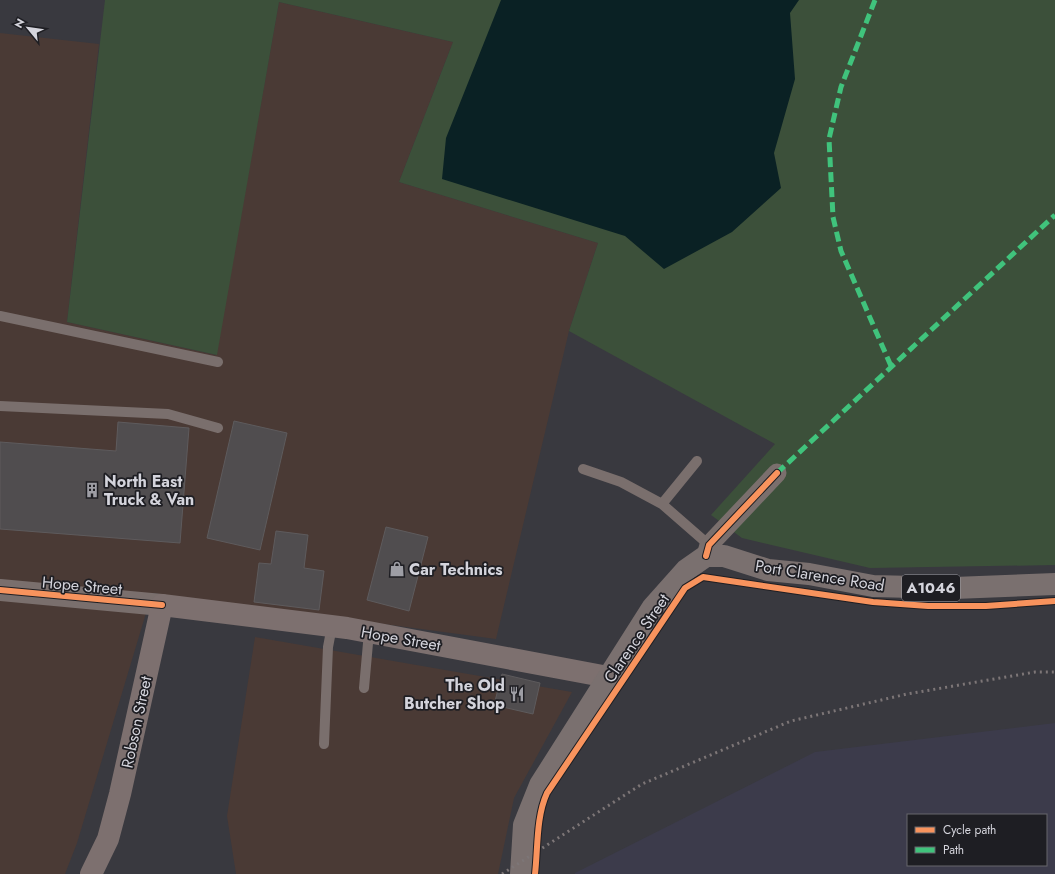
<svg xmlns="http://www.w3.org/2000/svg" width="1055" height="874" font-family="Jost,sans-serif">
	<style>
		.commercial { fill: #4a3a35 }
		.built { fill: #3c3b4b; fill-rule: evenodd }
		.green { fill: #3c503a }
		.water { fill: #0a2124 }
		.building { fill: #504d4f; stroke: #5e5b5d }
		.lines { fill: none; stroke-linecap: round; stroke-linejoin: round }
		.service { stroke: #7a6f6d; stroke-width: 10 }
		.minor { stroke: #7a6f6d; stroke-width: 19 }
		.tertiary { stroke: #7a6f6d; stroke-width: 22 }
		.secondary { stroke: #7d706f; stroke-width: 22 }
		.primary { stroke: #7a706f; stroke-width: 22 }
		.rail { stroke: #7d7677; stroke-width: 3; stroke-dasharray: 2 4; stroke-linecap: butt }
		.quiet { stroke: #40c37c; stroke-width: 5; stroke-dasharray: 10 5; stroke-linecap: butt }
		.cycleway-casing { stroke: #1e1e23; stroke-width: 8 }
		.cycleway { stroke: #f8935d; stroke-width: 6 }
		.labels { text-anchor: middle; stroke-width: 3.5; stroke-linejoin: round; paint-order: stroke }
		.shield { fill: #1e1e23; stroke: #9d9da4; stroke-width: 1 }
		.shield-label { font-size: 15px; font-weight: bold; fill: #d4d4dc }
		.poi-label { font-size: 16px; font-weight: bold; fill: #d4d4dc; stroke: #1e1e23; text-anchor: start }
		.street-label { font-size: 16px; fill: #d4d4dc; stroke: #1e1e23 }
	</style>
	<rect width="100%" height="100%" fill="#39393f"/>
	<path class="commercial" d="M279 2 453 42 399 182 598 243 569 331 496 639 152 593 77 843 65 874H0V33L99 44 67 322 216 355Z
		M255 637 572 692 514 798 498 874H236L227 816Z"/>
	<path class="built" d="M1055 723V874H575V873L815 752ZM908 815H1046V865H908Z"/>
	<path class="green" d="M105 0H1055V565L870 568 742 538 711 515 775 444 569 331 598 243 399 182 453 42 279 2 217 355 67 322Z"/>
	<path class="water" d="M501 0H799L790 13 795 79 774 153 781 188 732 232 664 269 625 236 442 179 446 138Z"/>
	<path class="building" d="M234 421 287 433 260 550 207 538Z
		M118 422 189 428 180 543 0 529V442L116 451Z
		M386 527 428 537 409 611 367 600Z
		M276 531 308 535 304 568 324 571 319 610 254 602 259 563 271 564Z
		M502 674 540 683 533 714 494 705Z"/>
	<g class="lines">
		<path class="service" d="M0 316 218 362
			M0 406 168 414 218 428
			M583 469 621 482 662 504 709 545
			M662 504 697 461
			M364 688 369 632
			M324 744 328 647 332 626"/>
		<path class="minor" d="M706 556 709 545 777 473"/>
		<path class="tertiary" d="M0 590 162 605"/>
		<path class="secondary" d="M91 874 108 839 120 794 162 605 347 628 608 677"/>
		<path class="primary" d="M521 874 524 825 540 785 653 607 686 570 706 556H724L768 570 809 574 873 586 954 588 1055 584"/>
		<path class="rail" d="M502 874 642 784 791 721 907 694 1035 672H1055"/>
		<path class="quiet" d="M875 0 841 87 829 139 833 217 841 251 891 366
			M777 473 1055 215"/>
		<g class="cycleway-casing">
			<path id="cycleway" d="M706 556 709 545 777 473
				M0 590 162 605
				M535 874C538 848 536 817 547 793L685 588 703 577 873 602 928 606H986L1055 601"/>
		</g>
		<use href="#cycleway" class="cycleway"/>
	</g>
	<defs>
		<g id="building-bare" transform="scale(1.2)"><path d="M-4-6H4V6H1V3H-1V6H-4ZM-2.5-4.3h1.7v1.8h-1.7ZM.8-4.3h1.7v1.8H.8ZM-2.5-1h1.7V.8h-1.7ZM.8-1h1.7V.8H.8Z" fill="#9e9ea5" stroke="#1e1e23" stroke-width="2.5" paint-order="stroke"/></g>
		<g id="shop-bare" transform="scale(1.2)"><path d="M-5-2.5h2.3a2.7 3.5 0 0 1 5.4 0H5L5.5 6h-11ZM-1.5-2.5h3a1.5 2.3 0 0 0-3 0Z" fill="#9e9ea5" stroke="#1e1e23" stroke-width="2.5" paint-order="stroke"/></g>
		<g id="restaurant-bare" transform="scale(1.2)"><path d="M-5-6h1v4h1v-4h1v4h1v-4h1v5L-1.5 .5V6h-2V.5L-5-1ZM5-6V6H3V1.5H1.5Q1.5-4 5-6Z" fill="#9e9ea5" stroke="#1e1e23" stroke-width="2.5" paint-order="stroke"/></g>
	</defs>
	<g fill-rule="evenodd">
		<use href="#building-bare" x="92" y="490"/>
		<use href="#shop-bare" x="397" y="569"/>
		<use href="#restaurant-bare" x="517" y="694"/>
	</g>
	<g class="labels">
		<rect class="shield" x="902" y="575" width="58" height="26" rx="3"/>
		<g class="shield-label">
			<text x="931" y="593">A1046</text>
		</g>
		<g class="poi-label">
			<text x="104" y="487">North East<tspan x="104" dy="18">Truck &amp; Van</tspan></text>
			<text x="409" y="575">Car Technics</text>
			<text x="505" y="691" text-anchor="end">The Old<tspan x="505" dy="18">Butcher Shop</tspan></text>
		</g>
		<g class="street-label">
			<text transform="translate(820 575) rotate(9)" y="6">Port Clarence Road</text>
			<text transform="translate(82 585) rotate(5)" y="6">Hope Street</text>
			<text transform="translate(401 638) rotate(10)" y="6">Hope Street</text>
			<text transform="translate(636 638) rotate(-56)" y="6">Clarence Street</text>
			<text transform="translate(136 722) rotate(-78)" y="6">Robson Street</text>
		</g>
	</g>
	<rect x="907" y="814" width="140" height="52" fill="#1e1e23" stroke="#67676d"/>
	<rect x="915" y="827" width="20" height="6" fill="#f8935d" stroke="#67676d"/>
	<text x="943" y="834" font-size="12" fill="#d4d4dc">Cycle path</text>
	<rect x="915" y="847" width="20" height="6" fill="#40c37c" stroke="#67676d"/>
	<text x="943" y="854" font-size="12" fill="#d4d4dc">Path</text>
	<g transform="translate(28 28) rotate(299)" stroke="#1e1e23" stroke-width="3" paint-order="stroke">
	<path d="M0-3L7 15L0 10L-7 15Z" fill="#d4d4dc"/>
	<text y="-6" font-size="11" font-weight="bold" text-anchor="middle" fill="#d4d4dc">N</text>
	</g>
</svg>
